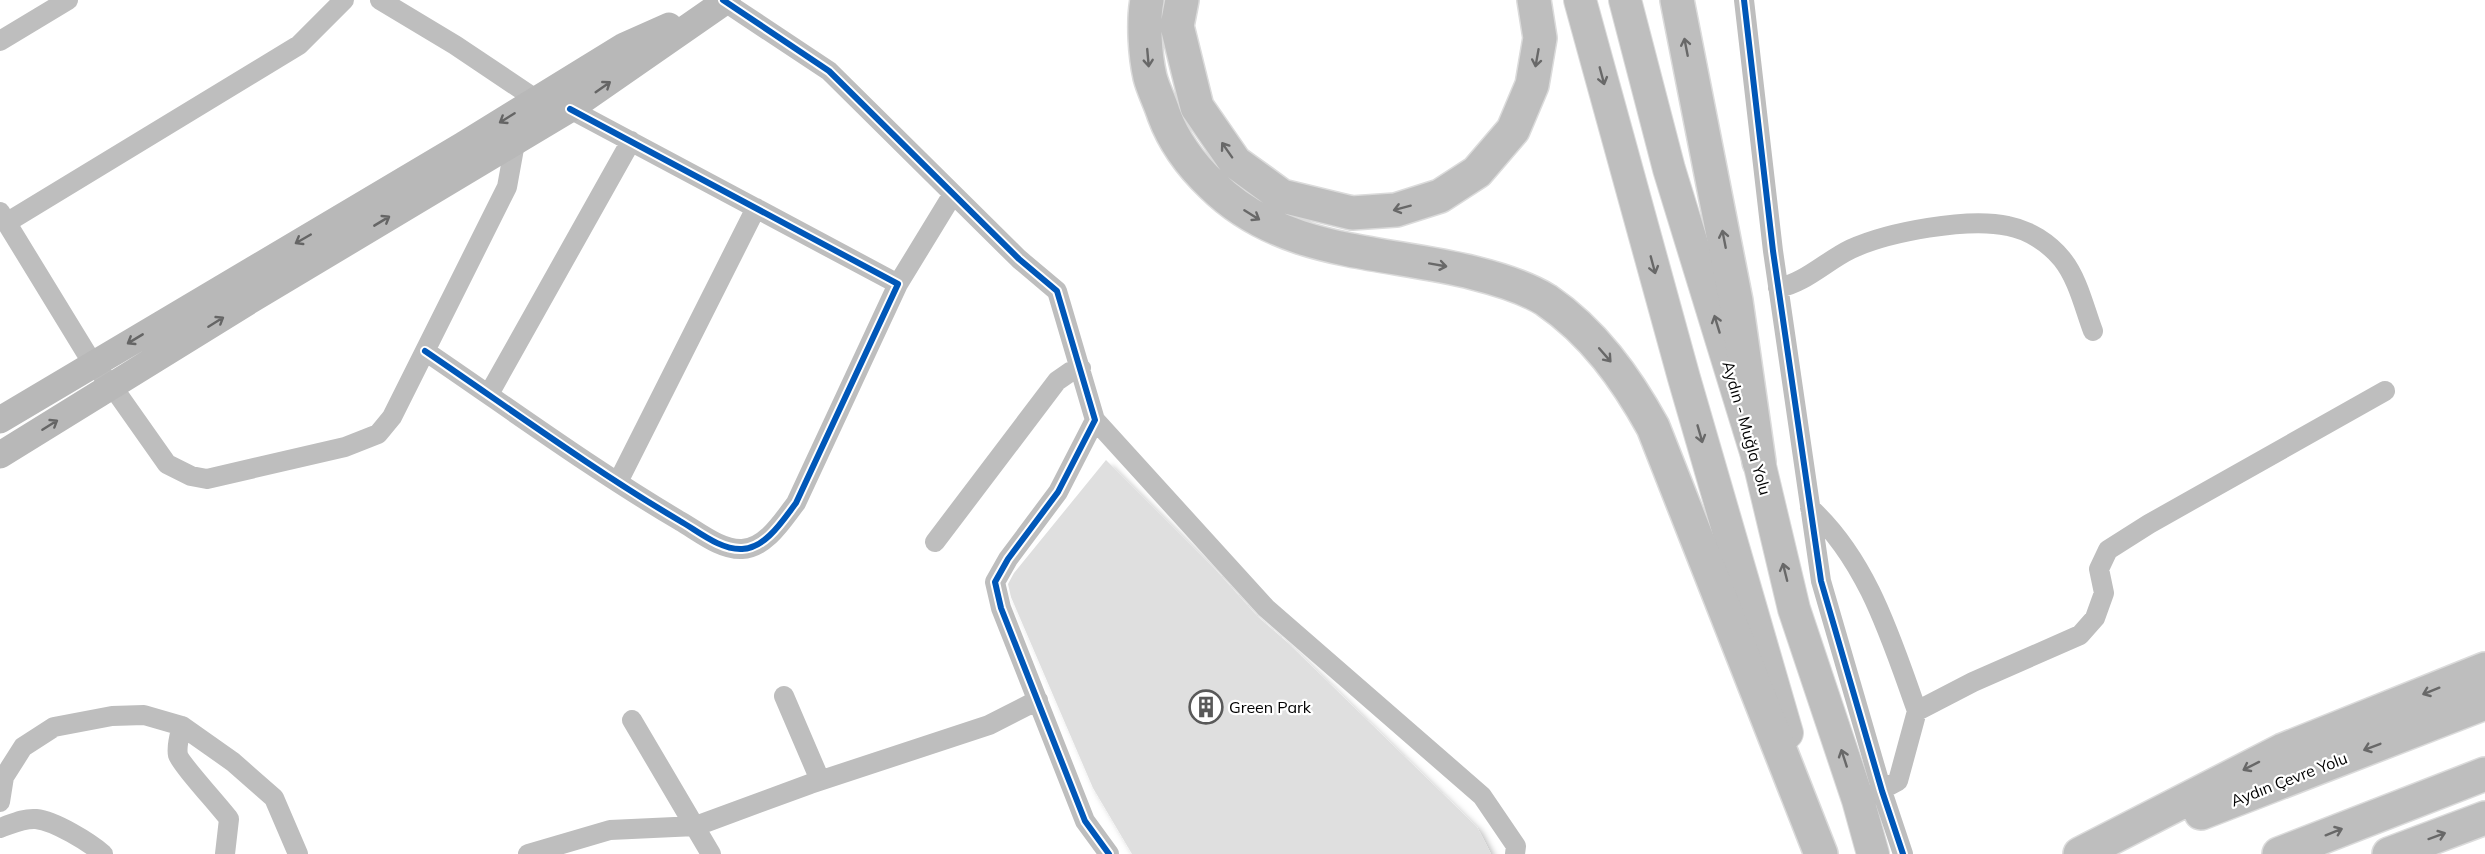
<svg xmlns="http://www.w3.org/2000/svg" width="2485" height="854" font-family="Mulish,sans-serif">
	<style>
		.building { fill: #dfdfdf; filter: url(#shadow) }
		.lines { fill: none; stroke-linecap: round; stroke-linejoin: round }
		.trunk-casing { stroke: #dbdbdb; stroke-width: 34 }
		.motorway-casing { stroke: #dbdbdb; stroke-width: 36 }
		.minor { stroke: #bebebe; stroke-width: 20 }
		.secondary { stroke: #b8b8b8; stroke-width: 27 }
		.trunk { stroke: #bebebe; stroke-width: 32 }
		.motorway { stroke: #bebebe; stroke-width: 33 }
		.cycleway-casing { stroke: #fff; stroke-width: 10 }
		.cycleway { stroke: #0057b8; stroke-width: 6 }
		.oneway { stroke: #686868 }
		.oneway2 { stroke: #656565 }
		.labels { text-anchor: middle; stroke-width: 4.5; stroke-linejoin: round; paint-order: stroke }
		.street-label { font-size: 16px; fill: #000; stroke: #fff }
		.poi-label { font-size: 16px; fill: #000; stroke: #fff; text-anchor: start }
	</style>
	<defs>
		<filter id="shadow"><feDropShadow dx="5.5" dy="5.5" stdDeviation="3" flood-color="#0004"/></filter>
	</defs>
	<rect width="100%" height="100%" fill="#fff"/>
	<path class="building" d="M1106 460 1214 568 1257 616 1288 643 1477 827 1491 854H1132L1093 788 1011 597 1008 584 1014 573Z"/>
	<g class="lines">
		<g class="trunk-casing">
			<path id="trunk" d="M1580 0 1684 378 1787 733
				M1625 0 1669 169 1759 462 1794 609 1858 800 1873 854"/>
		</g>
		<g class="motorway-casing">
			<path id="motorway" d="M1147 0C1143 21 1145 55 1150 77 1153 89 1160 102 1164 115 1174 142 1191 165 1212 185 1284 256 1383 250 1474 273 1498 279 1525 287 1546 300 1593 332 1626 378 1653 427L1821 854
				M1182 0 1177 26 1197 107 1235 162 1282 196 1352 213 1396 210 1440 196 1477 172 1513 130 1532 85 1540 38 1534 0
				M1677 0 1736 301 1759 462
				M2201 813 2485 703
				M2080 854 2283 750 2485 669
				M2279 854 2485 774
				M2389 854 2485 818"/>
		</g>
		<path class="minor" d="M380 0 455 45 537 100
			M1744 0 1773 251 1821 581 1882 791 1903 854
			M725 2 829 71 1019 259 1057 291 1095 420 1058 492 1008 559 995 582 1001 608 1085 821 1109 854
			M0 41 68 0
			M0 212 93 364 112 386 167 464 191 476 207 479 345 447 378 434 392 417 507 187 515 143
			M6 223 299 45 344 0
			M898 284 953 194
			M1778 288C1805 283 1826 261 1851 249 1888 232 1968 217 2008 226 2029 230 2049 243 2062 259 2078 279 2084 307 2093 331
			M425 351C509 408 592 469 680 521 698 531 720 550 742 549 766 548 783 520 796 503L898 284 570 109
			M489 394 631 141
			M1095 420 1266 608 1482 796 1516 846 1515 854
			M618 482 756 208
			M1810 508C1868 561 1891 639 1917 711
			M935 542 1057 381 1070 372 1081 368
			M784 696 820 780
			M632 720 711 854
			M182 726C180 734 176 746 178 755 180 763 220 807 229 819L225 854
			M1872 795 1898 781 1917 711 1973 682 2080 635 2095 618 2104 593 2099 569 2108 550 2149 524 2385 391
			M0 802 4 777 23 747 54 727 112 716 144 715 182 726 233 762 274 798 298 854
			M0 828C12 824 23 818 36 819 55 821 89 842 103 854
			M528 854 610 830 696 826 810 784 989 725 1038 700"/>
		<path class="secondary" d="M0 420 463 145 624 46 669 26
			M0 455 254 298 570 109 727 0"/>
		<use href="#trunk" class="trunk"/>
		<use href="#motorway" class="motorway"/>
		<g class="cycleway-casing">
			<path id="cycleway" d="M723 0 829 71 1019 259 1057 291 1095 420 1058 492 1008 559 995 582 1001 608 1085 821 1109 854
				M1744 0 1773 251 1821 581 1882 791 1903 854
				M425 351C509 408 592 469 680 521 698 531 720 550 742 549 766 548 783 520 796 503L898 284 570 109"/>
		</g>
		<use href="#cycleway" class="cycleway"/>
	</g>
	<defs><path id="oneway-shaft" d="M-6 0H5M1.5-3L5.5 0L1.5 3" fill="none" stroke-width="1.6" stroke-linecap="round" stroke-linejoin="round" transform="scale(1.5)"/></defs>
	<g class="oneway">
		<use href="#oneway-shaft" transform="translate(1686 47) rotate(-101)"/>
		<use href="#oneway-shaft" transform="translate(1148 58) rotate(85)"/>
		<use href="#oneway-shaft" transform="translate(1537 58) rotate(100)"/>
		<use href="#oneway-shaft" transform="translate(1602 76) rotate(75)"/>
		<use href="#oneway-shaft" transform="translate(1227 150) rotate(-125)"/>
		<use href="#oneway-shaft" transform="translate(1402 208) rotate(165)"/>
		<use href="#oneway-shaft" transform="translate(1252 215) rotate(32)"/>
		<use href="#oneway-shaft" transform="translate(1724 239) rotate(-101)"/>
		<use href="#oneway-shaft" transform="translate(1438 265) rotate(10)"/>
		<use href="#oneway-shaft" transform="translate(1653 265) rotate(75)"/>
		<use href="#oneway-shaft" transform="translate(1717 324) rotate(-107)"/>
		<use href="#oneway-shaft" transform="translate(1605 355) rotate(49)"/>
		<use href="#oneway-shaft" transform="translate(1700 434) rotate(74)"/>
		<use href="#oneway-shaft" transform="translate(1785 572) rotate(-104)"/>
		<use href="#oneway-shaft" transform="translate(2431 691) rotate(158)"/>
		<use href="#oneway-shaft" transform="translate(2372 747) rotate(159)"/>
		<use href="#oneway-shaft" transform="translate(1844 758) rotate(-108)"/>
		<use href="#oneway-shaft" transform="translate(2251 766) rotate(153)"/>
		<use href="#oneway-shaft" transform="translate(2334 832) rotate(-22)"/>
		<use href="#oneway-shaft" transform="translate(2437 836) rotate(-20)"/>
	</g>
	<g class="oneway2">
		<use href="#oneway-shaft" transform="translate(603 87) rotate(-35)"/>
		<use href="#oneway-shaft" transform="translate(507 118) rotate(148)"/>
		<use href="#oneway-shaft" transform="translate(382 221) rotate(-31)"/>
		<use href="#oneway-shaft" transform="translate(303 239) rotate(150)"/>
		<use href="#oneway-shaft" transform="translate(216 322) rotate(-32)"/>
		<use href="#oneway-shaft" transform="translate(135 339) rotate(149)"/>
		<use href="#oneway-shaft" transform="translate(50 425) rotate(-32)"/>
	</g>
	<defs>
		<g id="building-ring" transform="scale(1.725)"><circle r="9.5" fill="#fff" stroke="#595959" stroke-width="1.5"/><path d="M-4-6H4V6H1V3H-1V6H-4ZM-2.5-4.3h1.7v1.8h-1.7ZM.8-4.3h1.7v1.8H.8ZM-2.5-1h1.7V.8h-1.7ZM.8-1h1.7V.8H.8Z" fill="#595959"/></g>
	</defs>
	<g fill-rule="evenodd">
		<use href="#building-ring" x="1206" y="707"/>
	</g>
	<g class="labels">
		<g class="street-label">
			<text transform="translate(1747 428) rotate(74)" y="6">Aydın - Muğla Yolu</text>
			<text transform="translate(2289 779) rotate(-21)" y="6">Aydın Çevre Yolu</text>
		</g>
		<g class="poi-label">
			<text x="1229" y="713">Green Park</text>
		</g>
	</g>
</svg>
